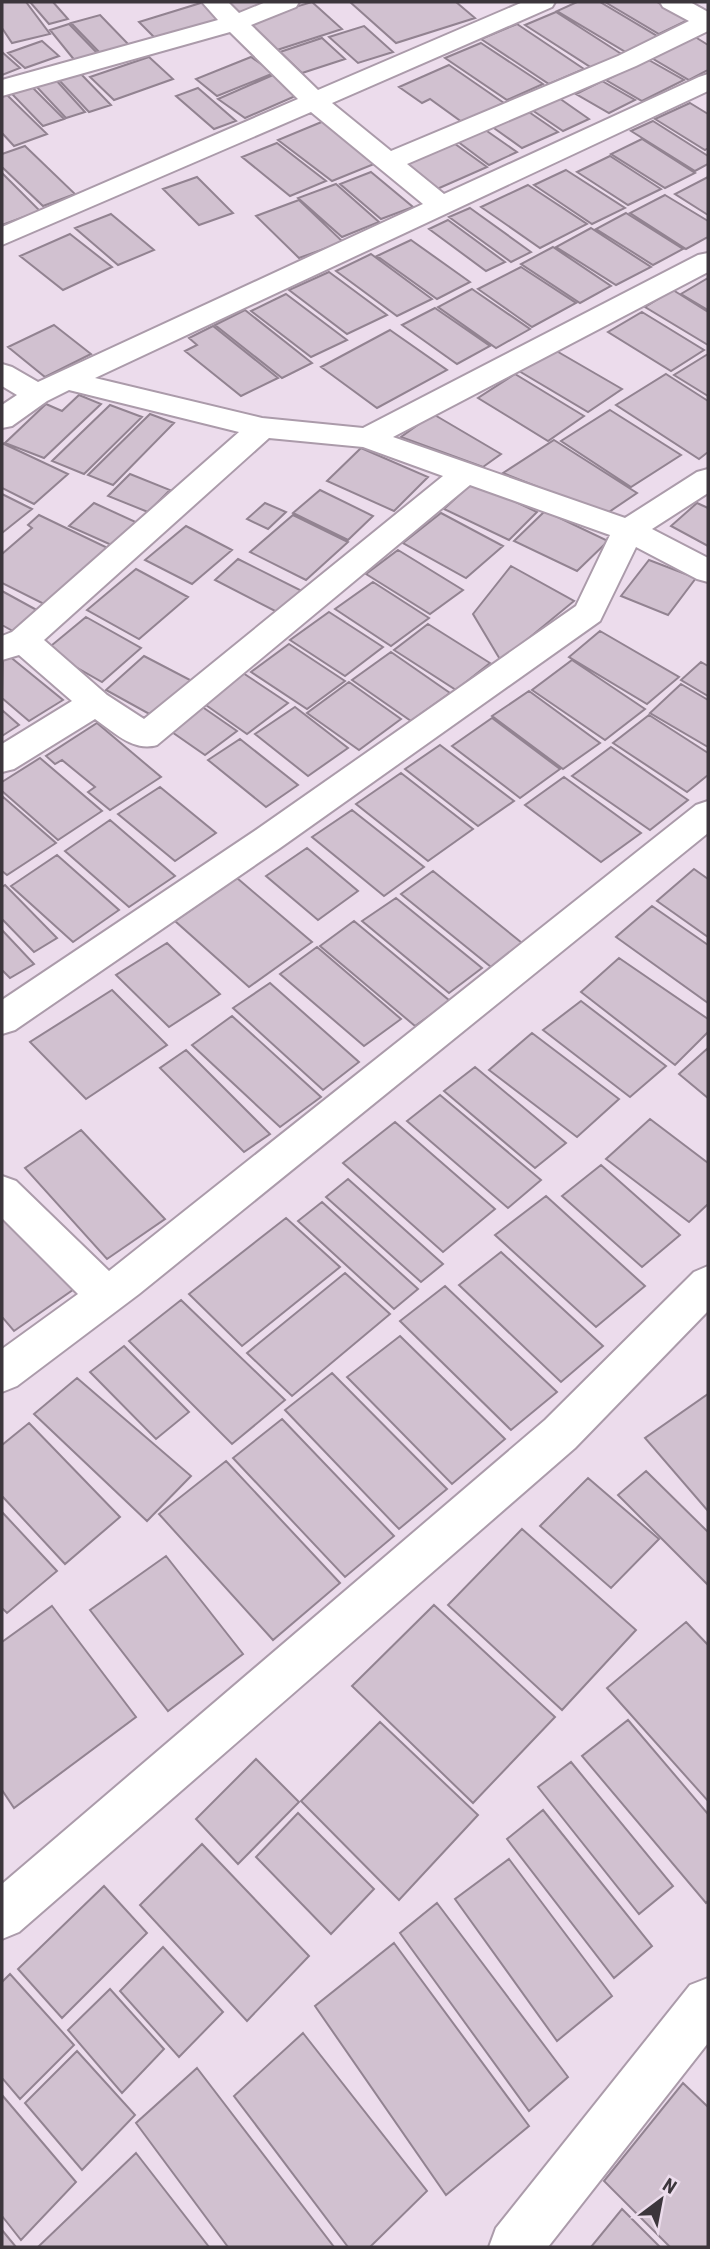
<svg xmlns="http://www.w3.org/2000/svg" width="710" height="2249" font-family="'Roboto Condensed',sans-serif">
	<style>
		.building { fill: #d1c1d0; stroke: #928391; stroke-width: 2 }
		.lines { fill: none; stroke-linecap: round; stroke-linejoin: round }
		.street-casing { stroke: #ab9baa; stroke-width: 4 }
		.street { fill: #fff; fill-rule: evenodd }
	</style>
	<rect width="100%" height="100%" fill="#ecdcec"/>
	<path class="building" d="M2 2H26L50 34 12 43 2 28Z
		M30 2H53L68 19 49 24Z
		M204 2 224 22 159 42 139 22Z
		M226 2H271L240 13Z
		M312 2 342 29 277 50 247 21Z
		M350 2H456L475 18 396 43Z
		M577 2H600L662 39 629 54 557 11Z
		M605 2H657L688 20 659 34Z
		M556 12 623 55 592 68 525 25Z
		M100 15 131 47 103 56 71 23Z
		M69 24 99 55 76 62 50 30Z
		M517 24 584 69 549 84 481 39Z
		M364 26 393 52 358 63 329 37Z
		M692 35 708 45V70L689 80 650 57Z
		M322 38 345 59 302 73 280 52Z
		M42 41 59 56 25 68 8 53Z
		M481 43 543 84 507 100 445 58Z
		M2 52 20 68 2 75Z
		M149 57 173 79 114 100 90 77Z
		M251 57 274 73 217 96 196 79Z
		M647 59 684 80 642 101 606 80Z
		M449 65 504 103 462 122 430 99 422 103 399 87Z
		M79 72 111 105 89 112 58 79Z
		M273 75 300 94 245 118 218 99Z
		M55 79 85 112 66 118 35 85Z
		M602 81 635 100 609 113 576 94Z
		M32 87 64 119 43 126 12 94Z
		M198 88 236 121 214 129 176 96Z
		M6 94 47 134 14 146 2 133V96Z
		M559 98 589 119 563 131 532 110Z
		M690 103 708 114V148L705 150 655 119Z
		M526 110 558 132 522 148 491 126Z
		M324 121 379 162 332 181 278 140Z
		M653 121 708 156V164L695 171 631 131Z
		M484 129 517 152 489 165 457 141Z
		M642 139 695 173 665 188 611 154Z
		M451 141 487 167 437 189 402 163Z
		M277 143 326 181 290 196 242 157Z
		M25 146 75 194 43 206 2 167V154Z
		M610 156 661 189 628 205 577 172Z
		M566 170 625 208 592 224 534 185Z
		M371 172 413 207 381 219 340 184Z
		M2 173 40 211 2 225Z
		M197 177 233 213 199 225 163 189Z
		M708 177V215L675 194Z
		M336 184 379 222 342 237 298 198Z
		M528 185 587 224 540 248 481 207Z
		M665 195 708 221V237L686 249 630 213Z
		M299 200 343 242 299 258 256 216Z
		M470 208 531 252 511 262 449 217Z
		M626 213 683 249 653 265 596 229Z
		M111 214 154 250 118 265 75 228Z
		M448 220 505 262 486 271 429 229Z
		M591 228 651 267 616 285 556 247Z
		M70 234 112 267 63 290 20 256Z
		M411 240 470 282 437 299 377 256Z
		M553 247 611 286 580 303 521 264Z
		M371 254 432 299 397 316 336 271Z
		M521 267 576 303 532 327 478 289Z
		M329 272 387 315 347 334 289 290Z
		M708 278V310L681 294Z
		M472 289 530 329 496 348 438 307Z
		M673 290 708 312V345L645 307Z
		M286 294 347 340 311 357 251 311Z
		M435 308 490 346 457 364 402 325Z
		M245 310 312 363 282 378 215 325Z
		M642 312 704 350 671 371 608 332Z
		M54 325 91 354 45 377 8 347Z
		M213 326 278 378 241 396 185 351 197 345 189 338Z
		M390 330 447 370 377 408 321 367Z
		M553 349 622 389 588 412 519 371Z
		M708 354V396L674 375Z
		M515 374 584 416 548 441 478 398Z
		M666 374 708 401V452L699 459 616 405Z
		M79 395 101 404 44 458 5 443 46 404 62 411Z
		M110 405 142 417 84 474 52 461Z
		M610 410 681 455 631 487 561 441Z
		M150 414 174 423 113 485 88 475Z
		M433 414 501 454 483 467 401 437Z
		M554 440 637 493 606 514 503 473Z
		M2 443 68 474 34 504 2 488Z
		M361 448 428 477 394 511 327 481Z
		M130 474 170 490 148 512 108 496Z
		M473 482 537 512 509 540 444 509Z
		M320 490 373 516 348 540 293 513Z
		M2 494 32 509 2 533Z
		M94 503 140 524 116 547 69 526Z
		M265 503 286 512 268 529 247 519Z
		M697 503 708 508V546L671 526Z
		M545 511 608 541 577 571 514 541Z
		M441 513 503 546 466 578 403 543Z
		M39 515 116 552 54 609 2 583V554L32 528 28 525Z
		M293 515 348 542 306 580 250 552Z
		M186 526 232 550 192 584 145 560Z
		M398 550 463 590 430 614 366 574Z
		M238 559 302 591 279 613 215 580Z
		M649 560 696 578 668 615 621 596Z
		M511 566 574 601 501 661 473 614Z
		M136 569 188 597 139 639 87 610Z
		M373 582 429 618 391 646 335 609Z
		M2 591 44 614 20 635 2 625Z
		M329 612 383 647 345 676 290 640Z
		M86 617 141 648 102 682 46 650Z
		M428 624 490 663 456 690 394 650Z
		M600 631 679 677 647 704 569 657Z
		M289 644 345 681 307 709 251 672Z
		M3 651 63 700 29 721 2 698Z
		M391 652 450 693 411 721 352 680Z
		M144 656 192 681 153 716 106 690Z
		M572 660 645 709 605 740 532 690Z
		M701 662 708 666V696L681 680Z
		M243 673 288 703 247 734 203 703Z
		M349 682 401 719 359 750 307 713Z
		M681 684 708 700V747L650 713Z
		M529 691 600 743 563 769 492 716Z
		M201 706 237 731 205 755 169 730Z
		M295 707 348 748 308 776 255 734Z
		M2 710 19 725 2 736Z
		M649 715 708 753V775L687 792 613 743Z
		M492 718 560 769 520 798 452 746Z
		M97 723 161 777 110 810 88 792 95 787 62 760 55 764 46 756Z
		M240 739 298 785 266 807 208 760Z
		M440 745 514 801 478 826 405 769Z
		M611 747 688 800 650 830 572 776Z
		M40 758 102 811 58 840 2 791V782Z
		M401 773 473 829 428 861 356 804Z
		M564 777 641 833 601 862 525 805Z
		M160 787 216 833 175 861 118 814Z
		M2 796 56 843 7 875 2 871Z
		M352 810 424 867 384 896 312 837Z
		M110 820 175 876 129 907 65 851Z
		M307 848 358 891 318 920 266 876Z
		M57 855 119 910 73 942 11 886Z
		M694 869 708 879V937L657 901Z
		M433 871 522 943 491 967 401 894Z
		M237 878 312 942 249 987 175 921Z
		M5 885 57 938 34 952 2 919V887Z
		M396 898 482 968 449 993 362 921Z
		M652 906 708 945V1003L616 937Z
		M354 921 450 1001 415 1026 320 946Z
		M2 930 34 964 10 978 2 970Z
		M167 943 220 994 169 1027 116 975Z
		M317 947 401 1019 364 1046 280 974Z
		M619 958 708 1019V1032L675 1065 581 992Z
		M270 983 359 1062 323 1090 233 1008Z
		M112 990 167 1045 86 1099 30 1042Z
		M581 1001 666 1066 630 1097 543 1030Z
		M232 1016 321 1097 280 1127 192 1045Z
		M532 1033 619 1099 577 1137 489 1070Z
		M708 1048V1098L679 1074Z
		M186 1050 270 1134 244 1152 160 1068Z
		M475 1067 566 1143 535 1168 444 1091Z
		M440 1095 541 1180 508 1208 407 1121Z
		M650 1119 708 1163V1204L689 1222 606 1159Z
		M395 1122 495 1209 443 1252 343 1163Z
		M81 1130 165 1219 107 1259 25 1168Z
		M601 1165 680 1235 642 1267 562 1196Z
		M348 1179 443 1264 421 1282 326 1197Z
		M546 1196 645 1286 596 1327 495 1235Z
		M322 1202 418 1289 394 1309 298 1221Z
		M2 1203 77 1287 14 1331 2 1317Z
		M286 1218 340 1267 242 1346 189 1294Z
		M501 1252 603 1346 561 1382 459 1285Z
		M345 1273 390 1314 292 1396 247 1353Z
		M445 1286 557 1392 511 1430 400 1321Z
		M181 1300 285 1400 232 1444 129 1341Z
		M400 1336 505 1439 452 1484 347 1377Z
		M124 1346 189 1412 156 1439 90 1372Z
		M332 1373 447 1489 399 1529 285 1410Z
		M77 1378 191 1476 147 1521 34 1414Z
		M708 1394V1511L645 1438Z
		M282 1419 394 1536 345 1577 233 1458Z
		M29 1423 120 1517 65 1564 2 1496V1445Z
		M226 1461 340 1583 273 1640 159 1514Z
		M646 1471 708 1532V1585L618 1495Z
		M588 1478 659 1539 611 1588 540 1526Z
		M2 1512 57 1571 7 1613 2 1608Z
		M522 1529 636 1630 562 1710 448 1605Z
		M166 1556 243 1654 168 1711 90 1610Z
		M434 1605 555 1717 473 1803 352 1686Z
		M52 1606 136 1717 14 1808 2 1790V1642Z
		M686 1622 708 1645V1801L607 1688Z
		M628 1720 708 1814V1901L706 1903 582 1756Z
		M380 1722 478 1815 399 1900 301 1801Z
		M256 1759 299 1802 238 1864 196 1819Z
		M571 1762 673 1886 639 1914 538 1787Z
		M543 1810 652 1946 614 1978 507 1839Z
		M298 1813 374 1889 331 1934 256 1857Z
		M202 1844 309 1956 247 2021 140 1905Z
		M509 1859 612 1996 557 2041 455 1899Z
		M104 1886 147 1933 62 2018 18 1969Z
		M437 1903 568 2077 529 2111 400 1933Z
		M394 1943 529 2126 446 2195 315 2006Z
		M163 1947 223 2012 179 2057 120 1991Z
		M10 1974 74 2045 20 2099 2 2078V1982Z
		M110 1989 164 2049 122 2093 68 2030Z
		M303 2033 427 2191 370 2247H348L234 2096Z
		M77 2051 135 2115 82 2170 25 2103Z
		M197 2068 334 2247H228L136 2123Z
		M683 2083 708 2107V2247H670L604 2181Z
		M2 2095 76 2182 21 2240 2 2216Z
		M136 2153 209 2247H40L39 2246Z
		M622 2209 660 2247H591Z
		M2 2230 16 2247H2Z"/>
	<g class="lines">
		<g class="street-casing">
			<path id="street" d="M202 2H228L239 13 266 2H299L296 7 251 25 318 90 523 2H555L552 7 332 103 391 151 618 56 689 21 663 7 660 2H690L708 12V31L636 66 407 164 444 194 699 77 708 74V91L95 378 262 418 363 428 698 255 708 253V272L393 437 625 518 697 472 708 469V493L652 529 708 558V582L697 579 636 547 600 621 280 848 15 1030 2 1034V1000L256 830 576 606 610 535 470 485 157 745C133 752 114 732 95 719L14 769 2 772V744L72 701 19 655 2 660V636L12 632 239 432 69 390 47 401 12 426 2 428V405L17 395 2 386V364L12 367 38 382 423 204 311 112 2 245V227L298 99 230 32 2 96V80L218 20ZM269 438 363 447 443 476 144 719 107 695 44 640Z
				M708 801V833L139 1294 17 1386 2 1392V1349L78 1294 2 1218V1176L16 1181 109 1271 696 805Z
				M708 1266V1311L575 1448 19 1932 2 1939V1884L545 1420 694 1272Z
				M708 1978V2043L548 2247H489L496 2228 690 1985Z"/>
		</g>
		<use href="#street" class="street"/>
	</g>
	<rect width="710" height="2249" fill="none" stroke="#3c363c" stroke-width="7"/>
	<g transform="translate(661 2200) rotate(32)" stroke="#ecdcec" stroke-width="5" paint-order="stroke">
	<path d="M0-5L12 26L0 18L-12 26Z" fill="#3c363c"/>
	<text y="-10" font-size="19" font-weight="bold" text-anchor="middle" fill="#3c363c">N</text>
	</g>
</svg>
